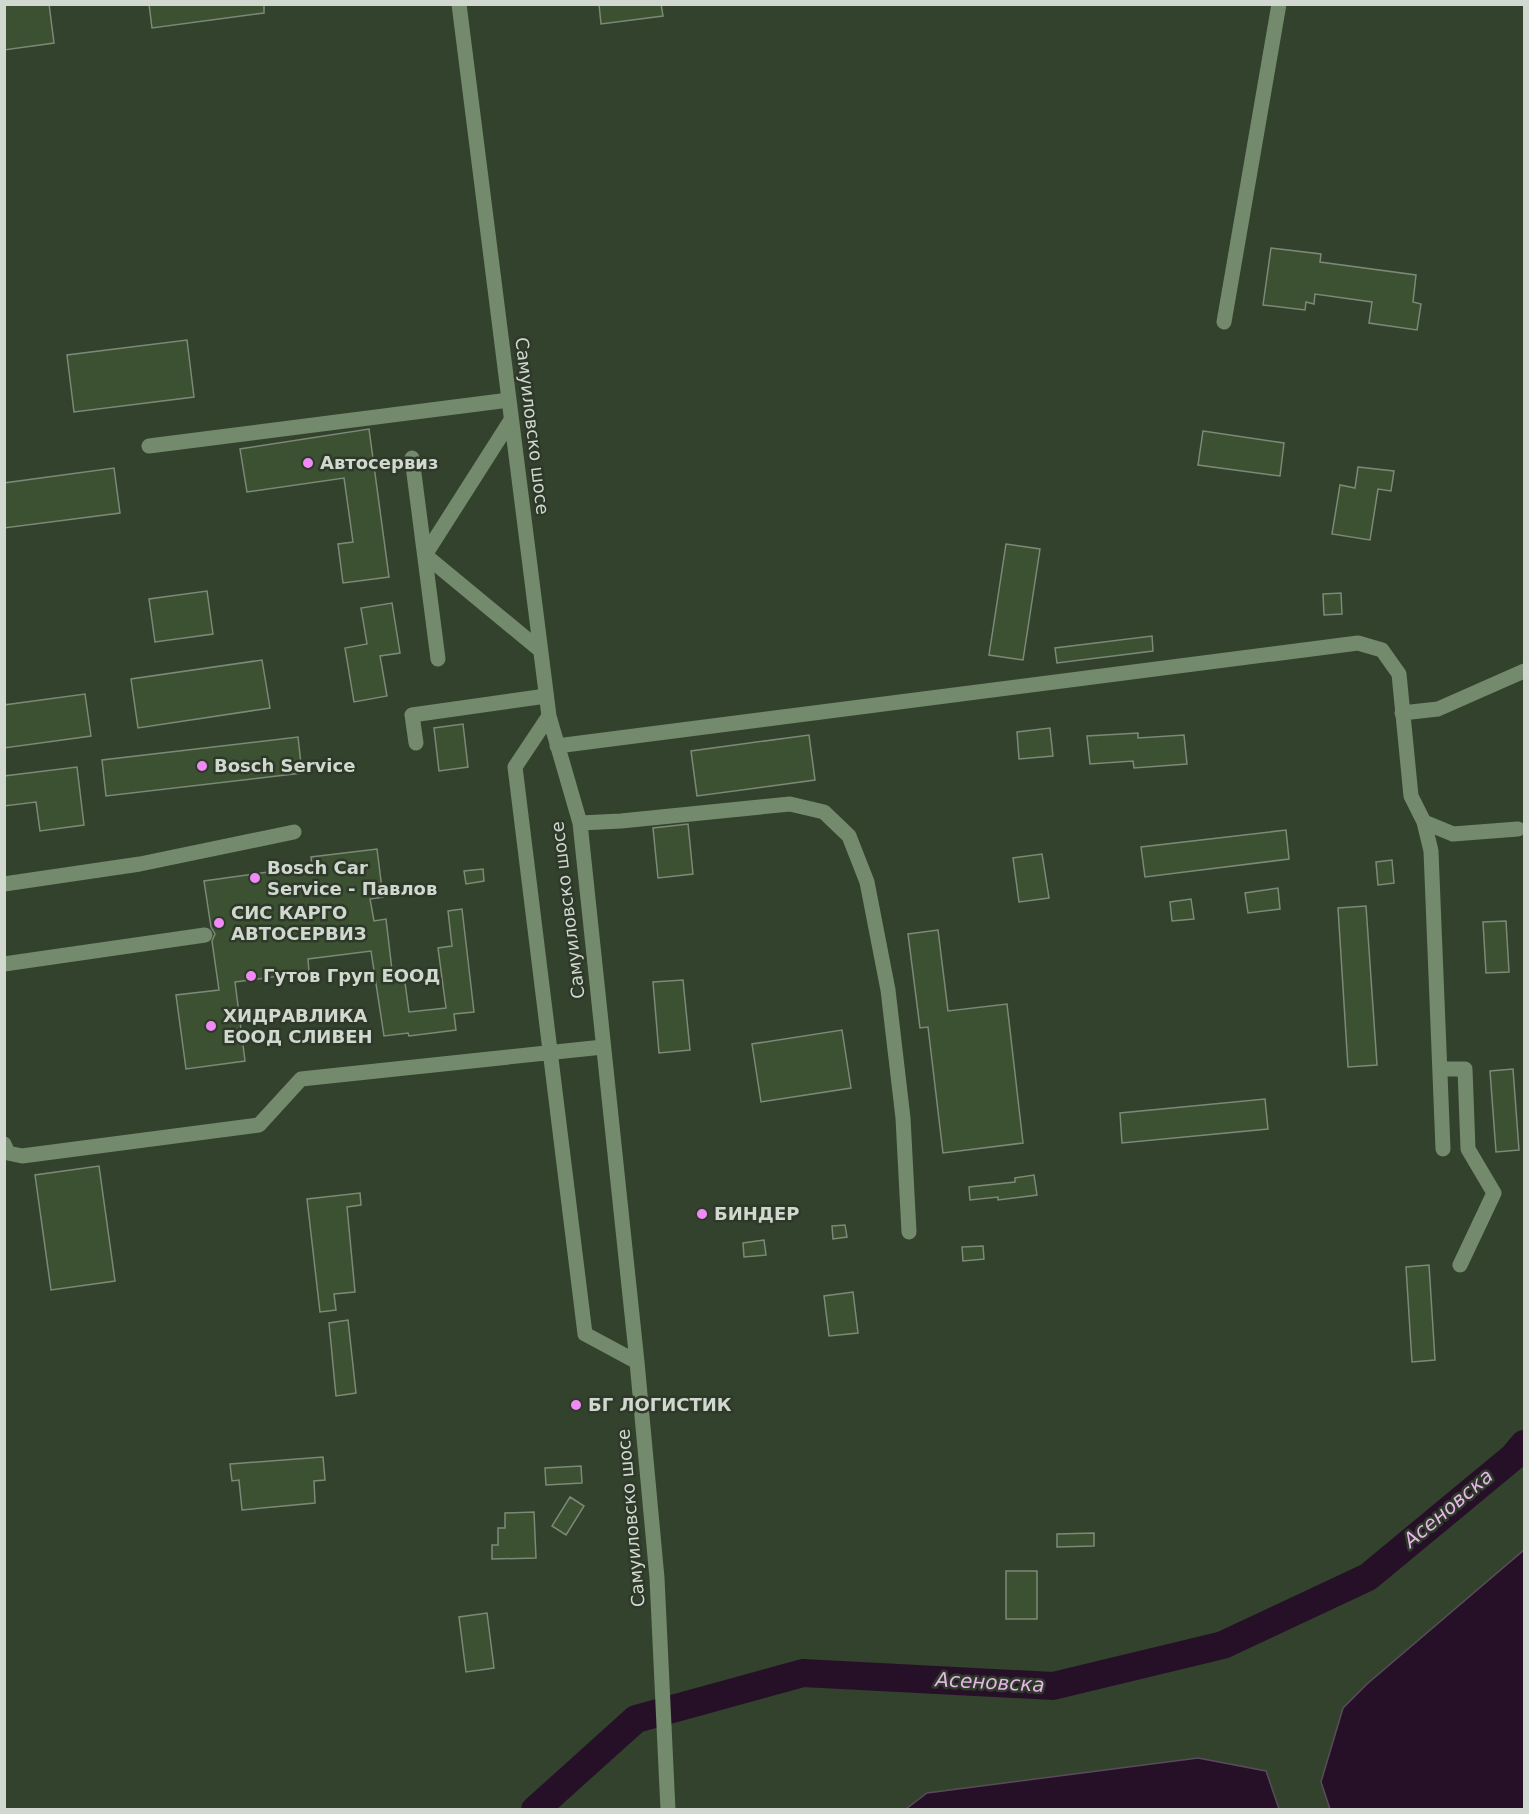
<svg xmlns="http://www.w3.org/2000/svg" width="1529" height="1814" font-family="'DejaVu Sans',sans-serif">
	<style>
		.built { fill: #33422d }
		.water { fill: #261028; stroke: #594c5a; stroke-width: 1.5 }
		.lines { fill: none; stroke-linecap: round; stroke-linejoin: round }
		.river { stroke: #261028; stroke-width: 28 }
		.building { fill: #3b5132; stroke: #7c8977; stroke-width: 1.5 }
		.minor { stroke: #748a6c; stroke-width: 15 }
		.poi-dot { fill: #f08bf5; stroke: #2e392a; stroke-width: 2 }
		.labels { text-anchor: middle; stroke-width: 5; stroke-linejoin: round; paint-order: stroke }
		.street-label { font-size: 18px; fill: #d1d8cf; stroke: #2e392a }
		.poi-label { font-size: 18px; font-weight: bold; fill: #d1d8cf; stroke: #2e392a; text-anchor: start }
		.water-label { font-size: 20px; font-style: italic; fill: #e6b6e7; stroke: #2e392a }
	</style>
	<rect width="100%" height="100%" fill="#2e392a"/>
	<path class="built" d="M5 5H1524V1809H5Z"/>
	<path class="water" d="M1524 1550V1809H1330L1321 1782 1343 1708 1367 1684Z
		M1198 1758 1266 1771 1279 1809H906L927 1793Z"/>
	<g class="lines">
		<path class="river" d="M535 1810 636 1719 803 1673 1053 1686 1223 1645 1368 1577 1513 1457 1524 1444"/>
	</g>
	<path class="building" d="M4 4H49L54 43 4 50Z
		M149 4H264V13L152 28Z
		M599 4H661L663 16 601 24Z
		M1271 248 1321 254 1320 262 1416 275 1413 302 1421 304 1417 330 1369 323 1372 302 1315 294 1314 304 1306 302 1305 310 1263 305Z
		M187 340 194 397 74 412 67 355Z
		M369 429 389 577 343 583 338 544 353 542 344 478 247 492 240 449Z
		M1203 431 1284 443 1280 476 1198 465Z
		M1358 467 1394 471 1391 491 1378 489 1370 540 1332 534 1340 485 1355 488Z
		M114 468 120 513 4 528V483Z
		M1006 544 1040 549 1023 660 989 655Z
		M207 591 213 634 155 642 149 599Z
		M1341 593 1342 614 1324 615 1323 594Z
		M392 603 400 653 380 656 387 696 354 702 345 648 367 644 361 608Z
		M1152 636 1153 651 1057 663 1055 648Z
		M262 660 270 708 138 728 131 679Z
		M85 694 91 736 4 748V705Z
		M463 724 468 767 439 771 434 728Z
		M1050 728 1053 756 1019 759 1017 732Z
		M1138 733V738L1184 735 1187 764 1134 768 1133 761 1090 764 1087 736Z
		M809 735 815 780 697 796 691 751Z
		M298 737 302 773 106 796 102 760Z
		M77 767 84 825 40 831 36 802 4 806V776Z
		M688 824 693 874 658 878 653 828Z
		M1286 830 1289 859 1145 877 1141 847Z
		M377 849 383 897 370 899 374 921 386 919 392 970 403 968 409 1012 446 1008 438 948 452 946 448 911 462 909 474 1012 454 1014 456 1030 409 1036 408 1033 384 1036 371 951 308 959 309 972 235 982 245 1061 186 1069 176 995 219 990 212 941 215 934 211 927 204 881 312 866 311 857Z
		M1042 854 1049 898 1019 902 1013 858Z
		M1392 860 1394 883 1378 885 1376 862Z
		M483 869 484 881 466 884 464 871Z
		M1278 888 1280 909 1248 913 1245 893Z
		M1191 899 1194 919 1172 921 1170 902Z
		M1366 906 1377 1065 1348 1067 1338 908Z
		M1506 921 1509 972 1486 973 1483 922Z
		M938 930 948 1011 1007 1004 1023 1143 943 1153 928 1027 920 1028 908 934Z
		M683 980 690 1050 659 1053 653 982Z
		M842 1030 851 1088 761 1102 752 1044Z
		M1513 1069 1519 1150 1496 1152 1490 1071Z
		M1265 1099 1268 1129 1122 1143 1120 1113Z
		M99 1166 115 1281 51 1290 35 1175Z
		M1034 1175 1037 1195 998 1200V1197L970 1200 969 1187 1015 1182V1178Z
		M360 1193 361 1205 347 1207 355 1292 334 1294 336 1310 320 1312 307 1199Z
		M845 1225 847 1237 833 1239 832 1226Z
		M764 1240 766 1255 744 1257 743 1243Z
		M983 1246 984 1259 963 1261 962 1247Z
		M1429 1265 1435 1360 1412 1362 1406 1267Z
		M853 1292 858 1333 829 1336 824 1296Z
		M348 1320 356 1393 336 1396 329 1323Z
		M323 1457 325 1480 314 1481 315 1503 242 1510 239 1480 232 1481 230 1464Z
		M581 1466 582 1483 546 1485 545 1468Z
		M570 1497 584 1506 566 1535 552 1526Z
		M534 1512 536 1558 492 1559V1545H498V1528H505V1513Z
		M1094 1533V1546L1057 1547V1534Z
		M1006 1571H1037V1619H1006Z
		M487 1613 494 1668 466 1672 459 1617Z"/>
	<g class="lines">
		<path class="minor" d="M459 4 549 716 580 823 637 1362 657 1578 668 1810
			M1224 322 1279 4
			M511 420 425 555 540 650
			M149 446 509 400
			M412 458 438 659
			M1402 713 1438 709 1524 671
			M549 716 515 767 585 1334 637 1362
			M416 743 412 715 546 696
			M557 746 1358 643 1382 650 1399 674 1411 796 1424 822 1453 834 1518 829
			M1424 822 1431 851 1443 1149
			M580 823 621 821 790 804 824 812 849 836 867 882 888 990 903 1118 909 1232
			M4 884 140 864 294 832
			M4 964 205 935
			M1440 1069H1465L1468 1149 1494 1193 1460 1265
			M4 1144 8 1153 22 1156 259 1125 301 1079 603 1047"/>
	</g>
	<g class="poi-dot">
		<circle cx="308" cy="463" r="6"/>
		<circle cx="202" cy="766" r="6"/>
		<circle cx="255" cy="878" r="6"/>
		<circle cx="219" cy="923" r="6"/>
		<circle cx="251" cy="976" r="6"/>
		<circle cx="211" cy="1026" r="6"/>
		<circle cx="702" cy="1214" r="6"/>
		<circle cx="576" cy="1405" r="6"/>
	</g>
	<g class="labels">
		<g class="street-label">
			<text transform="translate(532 426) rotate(83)" y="6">Самуиловско шосе</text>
			<text transform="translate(568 910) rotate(-97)" y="6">Самуиловско шосе</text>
			<text transform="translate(631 1518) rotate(-95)" y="6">Самуиловско шосе</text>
		</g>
		<g class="poi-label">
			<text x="320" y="469">Автосервиз</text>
			<text x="214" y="772">Bosch Service</text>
			<text x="267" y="874">Bosch Car<tspan x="267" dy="21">Service - Павлов</tspan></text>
			<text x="231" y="919">СИС КАРГО<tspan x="231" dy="21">АВТОСЕРВИЗ</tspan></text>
			<text x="263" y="982">Гутов Груп ЕООД</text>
			<text x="223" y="1022">ХИДРАВЛИКА<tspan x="223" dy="21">ЕООД СЛИВЕН</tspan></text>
			<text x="714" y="1220">БИНДЕР</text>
			<text x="588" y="1411">БГ ЛОГИСТИК</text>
		</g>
		<g class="water-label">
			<text transform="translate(1448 1508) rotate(-40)" y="7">Асеновска</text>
			<text transform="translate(990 1682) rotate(3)" y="7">Асеновска</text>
		</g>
	</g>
	<rect width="1529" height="1814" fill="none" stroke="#d1d8cf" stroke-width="12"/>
</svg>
